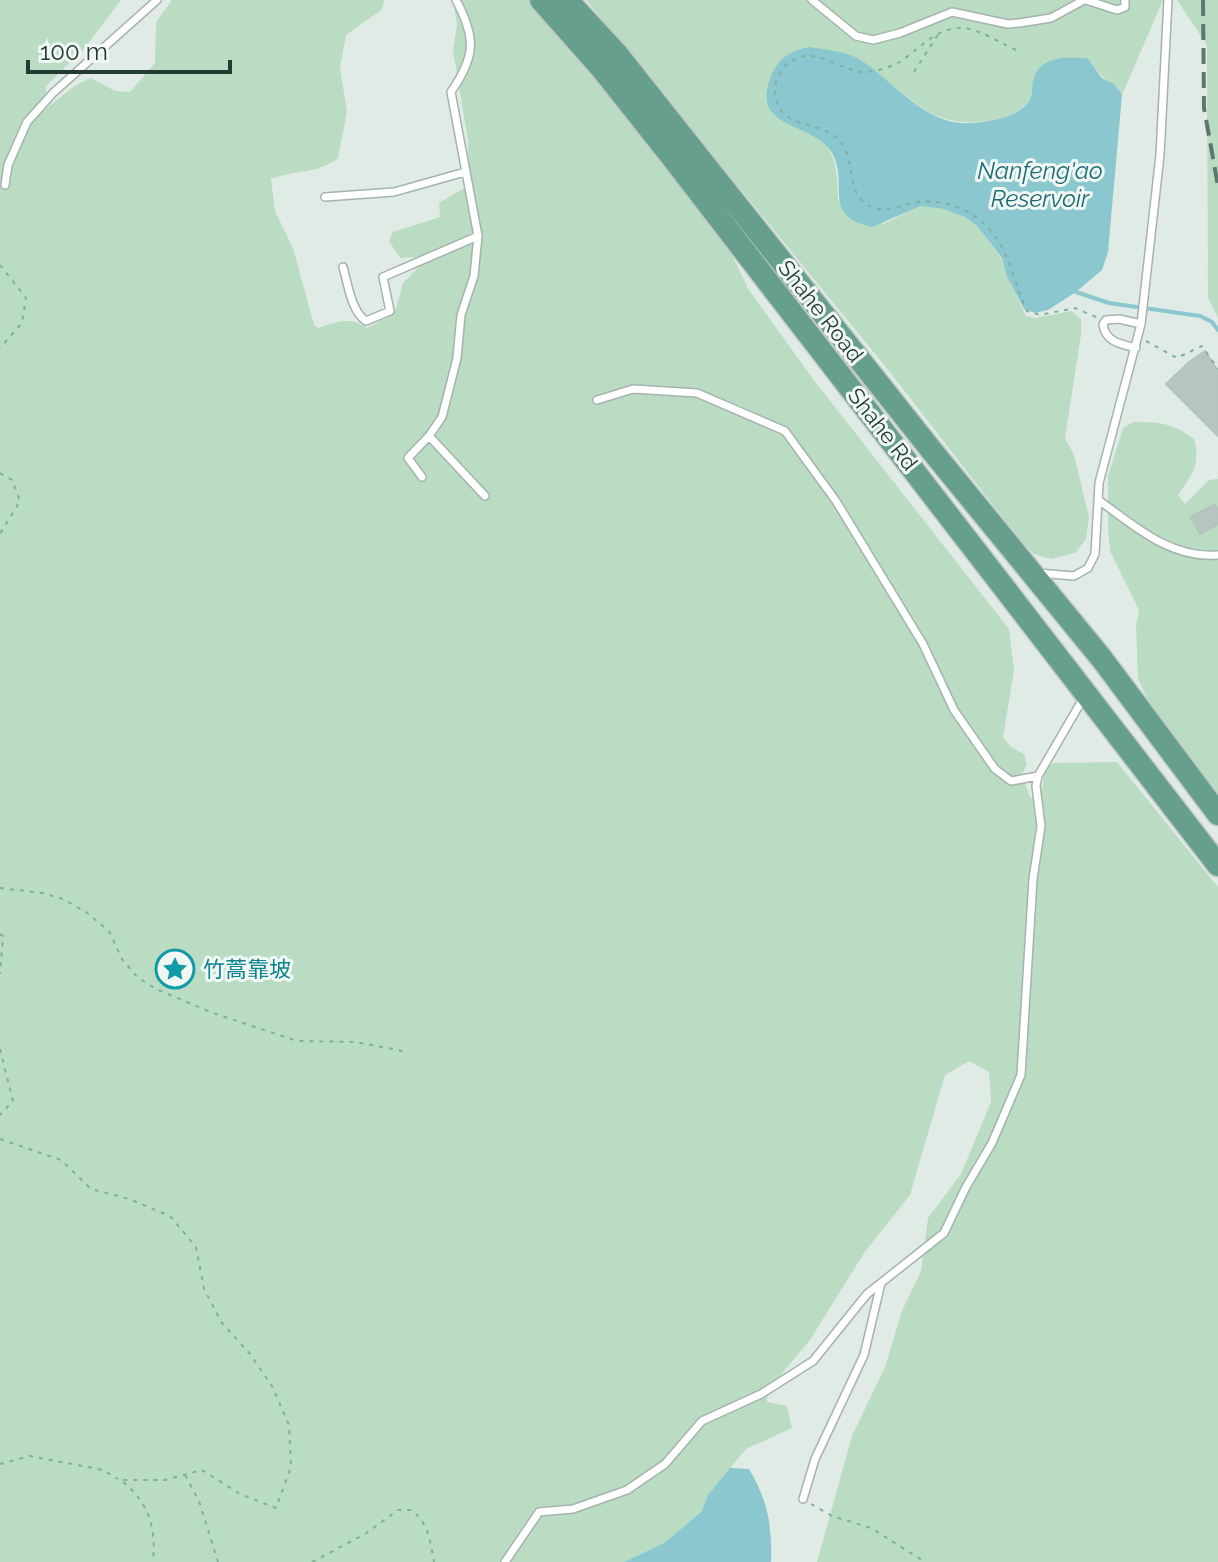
<svg xmlns="http://www.w3.org/2000/svg" width="1218" height="1562" font-family="Raleway,'Noto Sans SC',sans-serif">
	<style>
		.green { fill: #badcc2 }
		.water { fill: #8ac7cf }
		.lines { fill: none; stroke-linecap: round; stroke-linejoin: round }
		.stream { stroke: #8ac7cf; stroke-width: 4 }
		.building { fill: #b6c6bf; stroke: #b4c4bd; stroke-width: 2 }
		.lane-casing { stroke: #a4b3ad; stroke-width: 10 }
		.primary-casing { stroke: #c1c8c6; stroke-width: 25 }
		.path { stroke: #82ae9e; stroke-width: 2; stroke-dasharray: 4 6; stroke-linecap: butt }
		.lane { stroke: #fff; stroke-width: 7 }
		.primary { stroke: #679f8e; stroke-width: 22 }
		.rail { stroke: #5c776e; stroke-width: 4; stroke-dasharray: 16 8; stroke-linecap: butt }
		.labels { text-anchor: middle; stroke-width: 6; stroke-linejoin: round; paint-order: stroke }
		.street-label { font-size: 22px; fill: #223b33; stroke: #f1f8f4 }
		.culture-label { font-size: 22px; fill: #0d838f; stroke: #f1f8f4; text-anchor: start }
		.water-label { font-size: 24px; font-style: italic; fill: #1e6b75; stroke: #f1f8f4 }
	</style>
	<rect width="100%" height="100%" fill="#e1ebe6"/>
	<path class="green" d="M0 0H121L84 49 46 86 47 108 73 87 91 78 115 91 130 92 155 63 156 22 172 0H385L381 10 346 35 340 68 347 112 338 158C316 175 297 169 271 179L275 211 293 248 314 325 318 328C337 322 349 316 367 328L386 318 396 309 403 283 420 266 415 257 400 258 389 241 393 232 440 217 439 203 469 185 468 140 453 50 457 25 453 0H532L676 178 730 251 749 290 813 379 1009 629 1014 670 1003 737 1011 747 1024 754 1027 764 1022 775 1030 797 1035 800 1041 797 1045 769 1053 763 1117 762 1218 887V1562H817L852 1436 885 1367 902 1311 921 1271 928 1218 961 1174 991 1102 989 1072 969 1061 945 1075 910 1195 864 1253 810 1340 768 1390 767 1402 787 1406 792 1428 746 1449 708 1495 701 1512 664 1543 624 1562H0Z
		M586 0H1163L1122 95C1113 83 1103 80 1096 68L1034 75C1033 84 1034 93 1029 100 1014 125 959 127 935 115 917 107 900 90 883 78L770 111C780 122 789 124 803 130 838 147 837 165 838 200L883 224 921 206 943 209 965 217 977 226 1002 259 1007 277 1026 316 1036 318 1071 311 1081 319V335L1065 438 1074 455 1089 517 1086 539 1075 553 1051 559 1034 554 1020 540 893 376Z
		M1177 0H1218V318L1208 298 1207 45Z
		M1133 422C1161 422 1172 423 1194 439 1201 464 1192 475 1178 495L1185 504 1209 480 1218 479V794L1148 700 1138 679 1136 625 1139 610 1110 551 1108 530V476L1123 428Z"/>
	<path class="water" d="M809 47C826 50 848 51 862 61 894 82 925 124 966 123 985 123 1017 119 1029 101 1034 93 1031 85 1034 77 1041 56 1070 56 1088 59L1102 78 1114 84 1122 95 1108 252 1102 270 1076 292 1048 310 1035 313 1024 309 1007 277 1002 258 977 226 965 217 943 209 921 206 872 227C820 215 850 185 832 153 812 120 749 131 771 76 778 58 791 51 809 47Z
		M730 1468 749 1469C768 1501 772 1525 771 1562H624L664 1543 701 1512 708 1495Z"/>
	<g class="lines">
		<path class="stream" d="M1076 292 1109 303 1200 316 1212 322 1218 330"/>
	</g>
	<path class="building" d="M1205 351 1218 371V436L1166 384 1188 363Z
		M1215 504 1218 510V524L1200 534 1191 517Z"/>
	<g class="lines">
		<g class="lane-casing">
			<path id="lane" d="M812 0 856 36 873 40 900 33 952 12 1008 24 1019 23 1051 18 1084 0
				M1086 0 1117 10 1125 7V0
				M5 185 8 165 27 122 53 93 157 0
				M325 197 394 192 465 172
				M343 267C348 284 351 311 366 321L390 311 383 277 478 236
				M1136 348C1121 344 1105 342 1103 324L1106 320 1119 319 1141 324
				M597 400 633 389 697 393 785 431 836 501 923 644 954 710 995 769 1011 781 1038 776
				M429 436 485 496
				M422 477 408 458 429 436 442 417 457 358 461 315 474 276 478 236 451 92C475 57 477 39 456 0
				M1100 501C1135 527 1172 559 1218 555
				M1038 573 1074 576 1088 568 1095 554 1099 483 1141 324 1160 155 1168 0
				M803 1499 815 1459 864 1355 881 1283
				M505 1562 539 1512 573 1509 627 1490 665 1464 702 1421 761 1394 813 1361 867 1294 944 1233 966 1187 992 1143 1021 1075 1033 879 1041 826 1036 786 1038 776 1084 697"/>
		</g>
		<g class="primary-casing">
			<path id="primary" d="M541 0 602 69 671 156 1218 865
				M567 0 617 54 932 451 1102 659 1218 814"/>
		</g>
		<path class="path" d="M1016 50C977 32 962 14 923 44 912 52 902 63 888 67 881 70 872 72 864 72 839 71 814 44 790 62 782 67 776 78 775 87 773 134 823 116 842 144 856 164 845 196 872 207 885 213 899 206 913 203 935 198 964 206 981 221 1010 245 1012 280 1027 311L1040 315 1075 308 1096 317
			M914 72 939 33
			M0 265 26 298 22 323 0 348
			M1146 341 1177 358 1202 346 1218 369
			M0 473 12 480 20 501 0 534
			M0 888 42 893 63 899 86 912 109 931 122 959 137 977 156 989 213 1013 297 1041 356 1042 403 1051
			M0 934 3 936 0 974
			M0 1049 13 1101 0 1115
			M0 1139 61 1160 91 1189 129 1199 170 1216 196 1247 204 1289 222 1323 250 1354 272 1386 289 1425 291 1467 276 1508 240 1494 202 1470 165 1480H120
			M0 1464 30 1456 103 1470 118 1479
			M185 1475 199 1501 218 1562
			M123 1482C150 1504 156 1529 153 1562
			M811 1504 832 1516 871 1528 925 1562
			M312 1562 365 1534 398 1510H412C429 1525 430 1540 434 1562"/>
		<use href="#lane" class="lane"/>
		<use href="#primary" class="primary"/>
		<path class="rail" d="M1203 0 1204 108 1218 186"/>
	</g>
	<defs>
		<g id="sight-ring" transform="scale(2)"><circle r="9.5" fill="#f1f8f4" stroke="#0f9aa8" stroke-width="1.5"/><path d="M0-6L1.8-2.2L6-1.7L2.9 1.2L3.7 5.4L0 3.3L-3.7 5.4L-2.9 1.2L-6-1.7L-1.8-2.2Z" fill="#0f9aa8"/></g>
	</defs>
	<g fill-rule="evenodd">
		<use href="#sight-ring" x="175" y="969"/>
	</g>
	<g class="labels">
		<g class="street-label">
			<text transform="translate(821 311) rotate(52)" y="8">Shahe Road</text>
			<text transform="translate(883 429) rotate(52)" y="8">Shahe Rd</text>
		</g>
		<g class="culture-label">
			<text x="203" y="977">竹蒿靠坡</text>
		</g>
		<g class="water-label">
			<text x="1040" y="179">Nanfeng'ao<tspan x="1040" dy="28">Reservoir</tspan></text>
		</g>
	</g>
	<path d="M28 60v12h202v-12" fill="none" stroke="#223b33" stroke-width="4"/>
	<text x="40" y="60" font-size="24" fill="#223b33" stroke="#f1f8f4" stroke-width="6" paint-order="stroke">100 m</text>
</svg>
